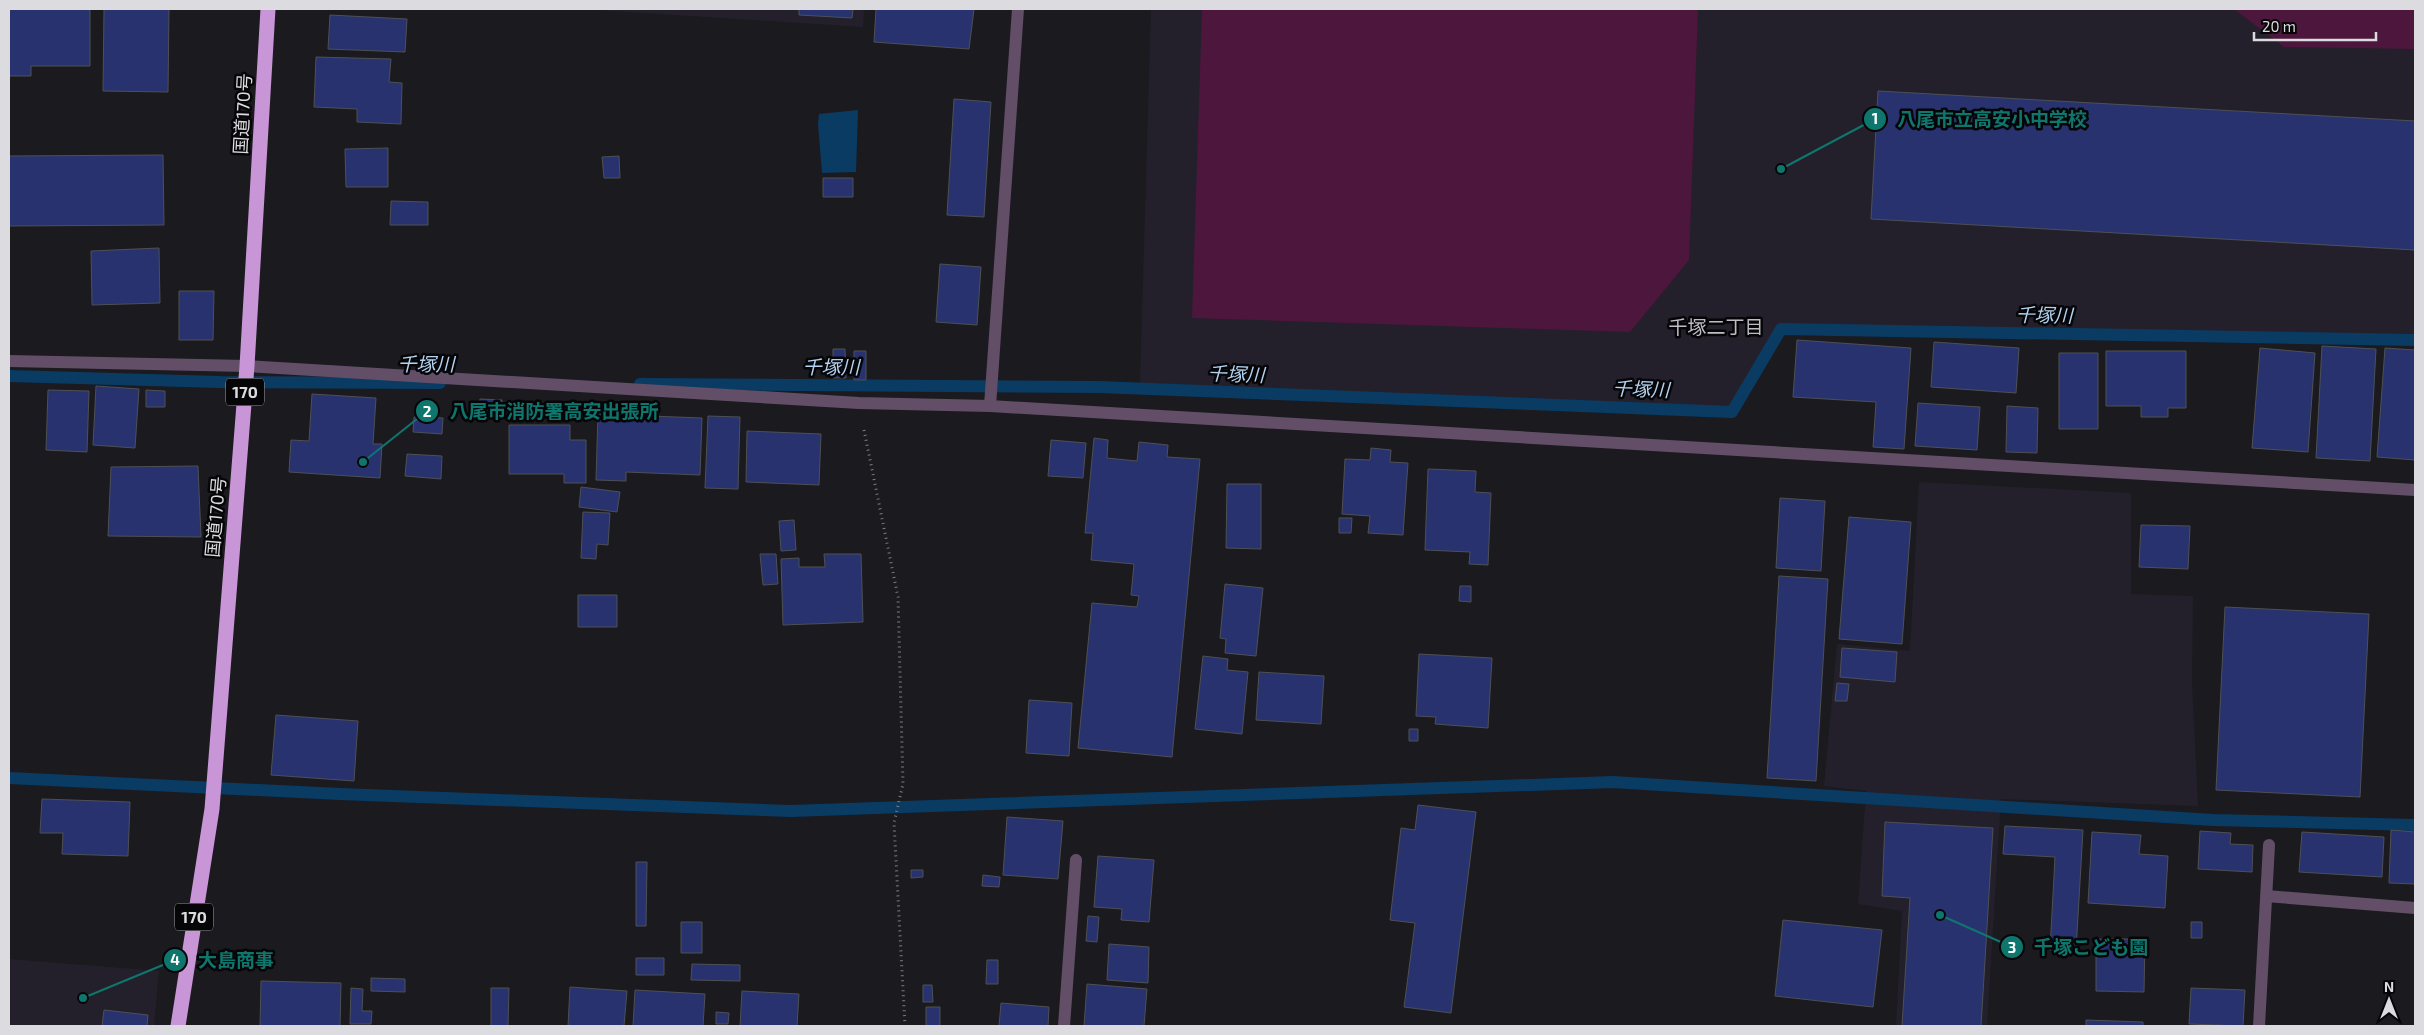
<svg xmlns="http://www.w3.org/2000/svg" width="2424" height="1035" font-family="'Exo 2','Noto Sans JP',sans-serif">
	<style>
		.built { fill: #23202b }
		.green { fill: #4d163c }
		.water { fill: #0a3b63 }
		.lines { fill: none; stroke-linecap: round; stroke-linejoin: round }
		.stream { stroke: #0a3b63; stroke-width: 12 }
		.building { fill: #27326f; stroke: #4e5055 }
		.path { stroke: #7f7e82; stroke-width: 3; stroke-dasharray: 1 4; stroke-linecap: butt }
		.minor { stroke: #634e68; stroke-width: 12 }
		.highway { stroke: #c895d6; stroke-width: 15 }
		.labels { text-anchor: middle; stroke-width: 5; stroke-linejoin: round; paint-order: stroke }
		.shield { fill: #060608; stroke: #9c9b9e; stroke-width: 1 }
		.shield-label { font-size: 16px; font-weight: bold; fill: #dcdbdf }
		.street-label { font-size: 18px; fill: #dcdbdf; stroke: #060608 }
		.water-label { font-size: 19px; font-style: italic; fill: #b3d2f1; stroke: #060608 }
		.neighbourhood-label { font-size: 19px; fill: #bebdc3; stroke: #060608 }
		.leader { fill: none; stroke: #0f766e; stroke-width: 2 }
		.callout-dot { fill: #0f766e; stroke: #060608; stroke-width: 2 }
		.mark-label { font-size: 15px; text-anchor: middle; font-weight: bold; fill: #fff }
		.callout-label { font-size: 19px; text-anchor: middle; font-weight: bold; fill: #0f766e; stroke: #060608; stroke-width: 5; stroke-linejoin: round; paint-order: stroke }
	</style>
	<rect width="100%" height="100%" fill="#1b1a1f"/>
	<path class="built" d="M582 9H864L863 27Z
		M1151 9H2415V340L1781 329 1732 412 1718 408 1140 383Z
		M1919 482 2131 493V594L2193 596 2192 684 2198 806 2001 799 1987 1026H1896L1902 911 1858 904 1866 791 1824 786 1837 644 1910 651Z
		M9 959 159 971 154 1026H9Z"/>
	<path class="green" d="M1202 9H1698L1689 260 1630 332 1192 318Z
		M2234 9H2415V49L2284 47Z"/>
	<path class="water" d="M858 110 856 172 822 173 818 124 819 114Z"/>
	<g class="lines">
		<path class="stream" d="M9 376 219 382 440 383
			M640 384 1099 387 1732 412 1781 329 2415 340
			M9 778 340 794 791 811 1613 782 2213 820 2415 825"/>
	</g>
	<path class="building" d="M9 9H90V66H31V76H9Z
		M104 9H169L168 92 103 91Z
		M799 9H853L852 18 799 15Z
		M876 9H974L969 49 874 42Z
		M330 15 407 19 405 52 328 49Z
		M316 57 391 59 389 82 402 83 401 124 357 122V109L314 107Z
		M1878 91 2415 121V250L1871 219Z
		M954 99 991 102 984 217 947 215Z
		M388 148V187H346L345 149Z
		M163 155 164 225 9 226V156Z
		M619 156 620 178H604L602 157Z
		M823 178H853V197H823Z
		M391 201 428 202V225H390Z
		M159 248 160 303 92 305 91 251Z
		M940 264 981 267 977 325 936 322Z
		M179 291H214L213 340H179Z
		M1797 340 1911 348 1904 449 1873 447 1876 402 1793 397Z
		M1934 342 2019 348 2016 393 1931 387Z
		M2322 346 2376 349 2370 461 2316 458Z
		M2260 348 2315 353 2308 452 2252 448Z
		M2385 348 2415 350V460L2377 457Z
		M833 349H845L846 378H833Z
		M854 351H866V380H854Z
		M2106 351H2186V408H2168V417H2141V406H2106Z
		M2059 353H2098V429H2059Z
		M96 386 139 389 135 448 93 445Z
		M48 390 89 391 87 452 46 450Z
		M146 390 165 391V407H146Z
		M312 394 376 398 373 444H382L380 478 289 472 291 440 309 441Z
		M480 399 502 400V416L479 415Z
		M1918 403 1980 407 1977 450 1915 446Z
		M2007 406 2038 408 2037 453 2006 452Z
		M598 414 702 418 700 475 626 472V481L596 480Z
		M708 416 740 417 738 489 705 488Z
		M414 417 443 418 442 434 413 432Z
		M509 425H570V440H586V483H564V474H509Z
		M747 431 821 434 819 485 746 482Z
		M1094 438 1108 440 1107 458 1137 461 1139 442 1168 445 1167 457 1200 459 1172 757 1078 748 1092 603 1137 607 1139 596 1131 595 1134 564 1091 560 1093 533H1085Z
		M1051 440 1086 443 1083 478 1048 476Z
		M1371 448 1391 450 1390 462 1408 463 1403 535 1368 533 1370 516 1342 514 1345 459 1370 460Z
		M407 454 442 456 441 479 405 476Z
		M198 466 201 537 108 536 111 467Z
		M1428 469 1476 471 1475 492 1491 493 1488 565 1469 564 1470 552 1425 550Z
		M1227 484H1261V549L1226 548Z
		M581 487 620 492 617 512 579 507Z
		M1780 498 1825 501 1821 571 1776 568Z
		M583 512 610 513 608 545 597 544 596 559 581 558Z
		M1849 517 1911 522 1902 644 1839 639Z
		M1339 518H1352L1351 533H1339Z
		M794 520 796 550 781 551 779 521Z
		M2141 525 2190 526 2188 569 2139 567Z
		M760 554H776L778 584 763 585Z
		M824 554H861L863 622 783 625 781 559 799 558V567H825Z
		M1779 576 1828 579 1816 781 1767 778Z
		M1225 584 1263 588 1256 656 1225 653 1226 639 1220 638Z
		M1460 586H1471V602L1459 601Z
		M578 595H617V627H578Z
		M2225 607 2369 614 2360 797 2216 790Z
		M1842 648 1897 652 1895 682 1840 677Z
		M1419 654 1492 658 1488 728 1435 724 1436 717 1416 716Z
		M1203 656 1228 659 1227 670 1248 672 1242 734 1195 729Z
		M1259 672 1324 676 1321 724 1256 720Z
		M1837 683 1849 684 1847 701H1835Z
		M1029 700 1072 703 1069 756 1026 753Z
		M276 715 358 721 354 781 271 775Z
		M1409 729H1418V741H1409Z
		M42 799 130 802 128 856 62 854 63 833H40Z
		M1418 805 1476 812 1451 1013 1404 1007 1415 923 1390 920 1401 828 1415 830Z
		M1007 817 1063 821 1058 879 1003 875Z
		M1885 822 1993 828 1981 1026H1902L1910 898 1882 896Z
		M2005 826 2083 830 2076 951 2050 950 2055 857 2003 854Z
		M2391 830 2415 832V884L2389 883Z
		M2200 831 2231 833 2230 844 2253 845 2252 872 2198 869Z
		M2092 832 2141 835 2139 854 2168 856 2165 908 2088 903Z
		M2302 832 2384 837 2382 877 2299 872Z
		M1098 856 1154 860 1149 922 1121 920 1122 909 1094 907Z
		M636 862H647L646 926H636Z
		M911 870H923V877L911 878Z
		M983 875 1000 877 999 887 982 886Z
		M1088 916 1099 917 1097 942 1086 941Z
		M1783 920 1882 930 1873 1007 1775 996Z
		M681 922H702V953H681Z
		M2191 922H2202V938H2191Z
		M2096 939H2145L2144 992 2096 991Z
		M1109 944 1149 947 1148 983 1107 980Z
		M636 958H664V975H636Z
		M987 960H998V984H986Z
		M692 964 740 965V981L691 980Z
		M371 978 405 979V992L371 991Z
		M261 981 341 983 340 1026H260Z
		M1087 984 1147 989 1144 1026H1084Z
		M923 985H932L933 1002H923Z
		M570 987 627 991 624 1026H568Z
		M351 988 363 989 362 1011H372L371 1024H350Z
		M491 988H509L508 1026H491Z
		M2191 988 2245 990 2243 1026 2189 1024Z
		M635 990 705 994 703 1026H633Z
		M742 991 799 994 797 1026H740Z
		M1001 1003 1049 1007 1048 1026H999Z
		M926 1007H940V1026H926Z
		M104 1010 148 1015 147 1026H102Z
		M716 1012 729 1013 728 1024H716Z
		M2086 1020 2143 1022V1026H2086Z"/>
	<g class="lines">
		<path class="path" d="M864 430 898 597 903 784 894 823 905 1026"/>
		<path class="minor" d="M9 361 247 366 859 403 990 406 2415 490
			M990 406 1018 9
			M2266 896 2415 908
			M1064 1026 1076 860
			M2259 1026 2269 845"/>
		<path class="highway" d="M178 1026 212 809 247 366 268 9"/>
	</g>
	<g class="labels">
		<g class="shield">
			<rect x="226" y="378.5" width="38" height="27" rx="4"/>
			<rect x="175" y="903.5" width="38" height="27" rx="4"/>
		</g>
		<g class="shield-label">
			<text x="245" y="398">170</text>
			<text x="194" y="923">170</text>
		</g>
		<g class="street-label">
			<text transform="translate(243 114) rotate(-87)" y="6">国道170号</text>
			<text transform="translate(216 517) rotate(-85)" y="6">国道170号</text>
		</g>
		<g class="water-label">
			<text transform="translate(2044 315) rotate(1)" y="7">千塚川</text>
			<text x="426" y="371">千塚川</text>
			<text x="831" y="374">千塚川</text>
			<text transform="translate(1236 374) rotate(2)" y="7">千塚川</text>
			<text transform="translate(1641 389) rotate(2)" y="7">千塚川</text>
		</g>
		<g class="neighbourhood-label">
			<text x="1716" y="334">千塚二丁目</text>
		</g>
	</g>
	<path class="leader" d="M1781 169L1875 119M363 462L427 411M1940 915L2012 947M83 998L175 960"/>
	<g class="callout-dot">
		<circle cx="1781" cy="169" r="5"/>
		<circle cx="363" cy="462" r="5"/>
		<circle cx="1940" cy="915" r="5"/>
		<circle cx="83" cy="998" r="5"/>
		<circle cx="1875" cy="119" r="12"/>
		<circle cx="427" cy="411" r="12"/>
		<circle cx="2012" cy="947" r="12"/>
		<circle cx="175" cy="960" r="12"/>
	</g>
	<g class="mark-label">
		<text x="1875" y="124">1</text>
		<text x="427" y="417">2</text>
		<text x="2012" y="953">3</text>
		<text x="175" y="965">4</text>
	</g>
	<g class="callout-label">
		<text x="1992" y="126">八尾市立高安小中学校</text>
		<text x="554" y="418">八尾市消防署高安出張所</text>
		<text x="2091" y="954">千塚こども園</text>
		<text x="236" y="967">大島商事</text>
	</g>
	<rect width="2424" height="1035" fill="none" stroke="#dcdbdf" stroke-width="20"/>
	<g transform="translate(2389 1000)" stroke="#060608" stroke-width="4" paint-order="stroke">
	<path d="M0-4L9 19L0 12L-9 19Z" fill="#dcdbdf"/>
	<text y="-8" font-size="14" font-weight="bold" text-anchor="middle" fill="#dcdbdf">N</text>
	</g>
	<path d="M2254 32v8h122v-8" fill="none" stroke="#dcdbdf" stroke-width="2.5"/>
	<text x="2262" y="32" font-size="15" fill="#dcdbdf" stroke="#060608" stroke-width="4" paint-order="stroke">20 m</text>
</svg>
